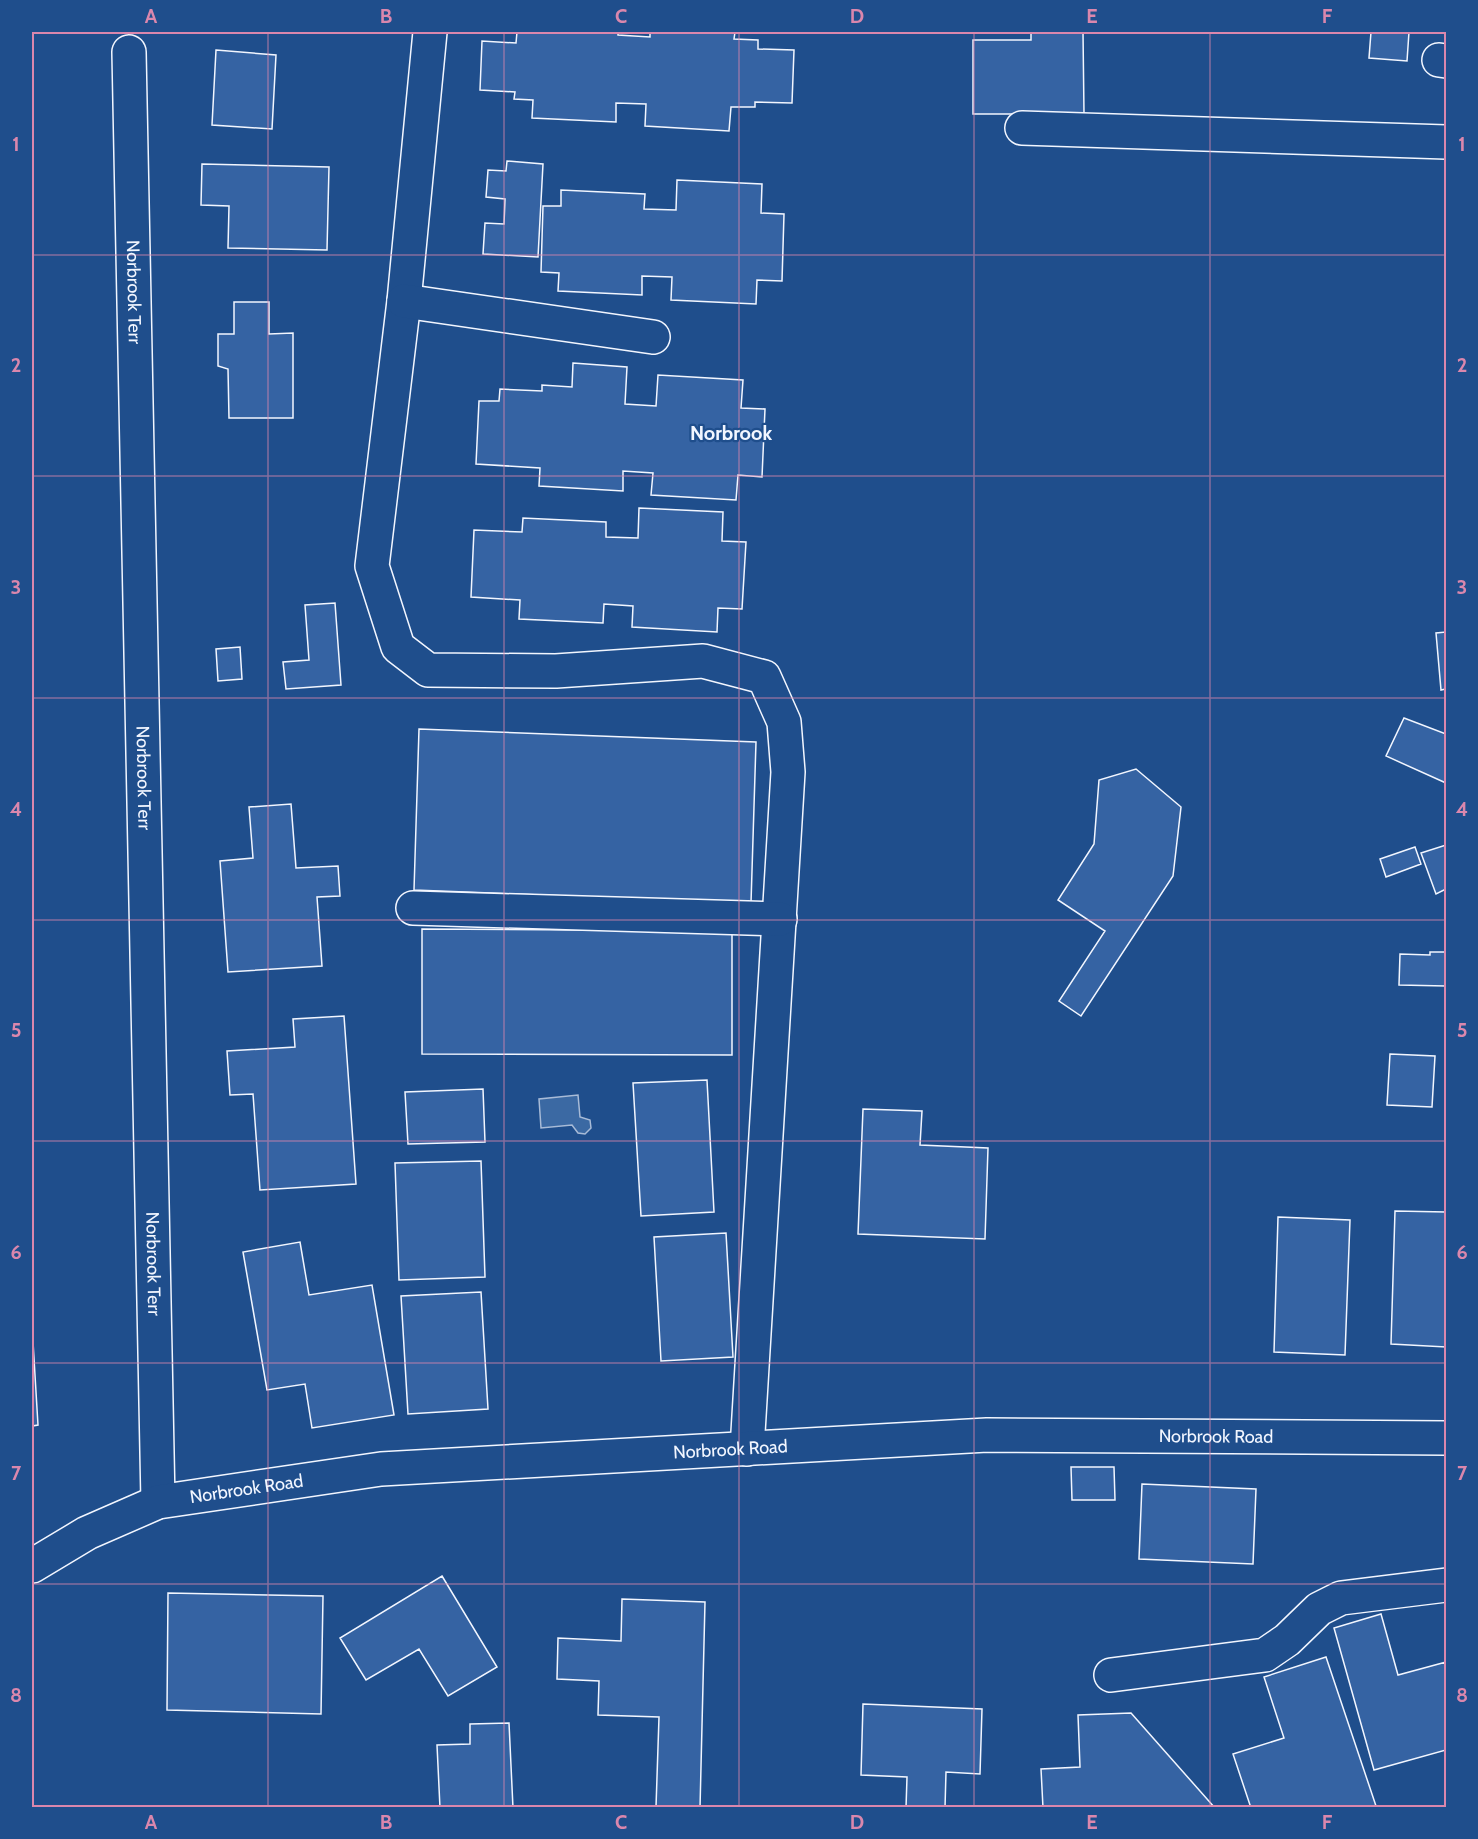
<svg xmlns="http://www.w3.org/2000/svg" width="1478" height="1839" font-family="Cabin,sans-serif">
	<style>
		.water { fill: #3b69a3; stroke: #a8bbd7; stroke-width: 1.5 }
		.building { fill: #3563a3; stroke: #f2f6ff; stroke-width: 1.5 }
		.lines { fill: none; stroke-linecap: round; stroke-linejoin: round }
		.minor-casing { stroke: #f2f6ff; stroke-width: 36 }
		.minor { stroke: #1f4e8c; stroke-width: 33 }
		.grid { fill: none; stroke: #da87ad; stroke-width: 1.5; stroke-opacity: 0.55 }
		.labels { text-anchor: middle; stroke-width: 4.5; stroke-linejoin: round; paint-order: stroke }
		.street-label { font-size: 18px; fill: #f2f6ff; stroke: #1f4e8c }
		.neighbourhood-label { font-size: 20px; font-weight: bold; fill: #f2f6ff; stroke: #1f4e8c }
		.neatline { fill: none; stroke: #da87ad; stroke-width: 2 }
		.grid-label { font-size: 20px; text-anchor: middle; font-weight: bold; fill: #da87ad }
	</style>
	<rect width="100%" height="100%" fill="#1f4e8c"/>
	<path class="water" d="M578 1095 580 1117 590 1120 591 1128 585 1134 578 1133 572 1125 541 1128 539 1099Z"/>
	<path class="building" d="M517 32H618V35L650 37V32H735L734 39 758 40V49L794 50 792 103 755 102V107H731L729 131 645 126 646 104 616 103V122L532 118 533 100 514 99 515 92 480 90 482 41 516 43Z
		M1031 32H1083L1084 114H973V40H1031Z
		M1371 32H1409L1407 61 1369 58Z
		M216 50 276 55 272 129 212 125Z
		M507 161 543 164 538 257 483 254 485 223 504 224 505 199 486 197 488 170 506 171Z
		M202 164 329 167 327 250 228 248 229 206 201 205Z
		M677 180 762 184 761 213 784 214 782 281 757 280 756 304 671 300 672 277 642 276V295L558 291 559 273 541 272 543 206H561V190L645 194 644 209 676 210Z
		M234 302H269V334L293 333V418H229L228 369 218 366V334H234Z
		M573 363 627 367 625 404 656 406 658 375 743 380 741 408 765 409 762 477 738 475 736 500 651 495 653 473 623 471V491L539 486 540 468 476 464 479 401H499L500 389 542 391V385L572 387Z
		M639 508 723 512 722 541 746 542 742 609 718 608 717 632 632 627 633 606 604 604 603 623 519 619 520 600 471 597 474 530 522 532 523 518 606 522V537L638 538Z
		M335 603 341 685 286 689 283 662 309 660 305 605Z
		M1446 632V689L1441 690 1436 633Z
		M240 647 242 679 218 681 216 649Z
		M1404 718 1446 734V783L1386 756Z
		M419 729 756 742 751 903 414 890Z
		M1136 769 1181 807 1173 876 1081 1016 1059 1001 1105 931 1058 900 1094 844 1099 780Z
		M291 804 296 868 338 866 340 896 317 897 322 966 228 972 220 861 253 858 249 807Z
		M1446 845V889L1436 894 1421 853Z
		M1415 847 1421 864 1386 877 1380 859Z
		M422 929 732 931V1055L422 1054Z
		M1430 952H1446V986L1399 985 1400 954 1430 955Z
		M344 1016 356 1184 260 1190 253 1094 230 1095 227 1051 295 1047 293 1019Z
		M1390 1054 1435 1056 1432 1107 1387 1105Z
		M707 1080 714 1212 641 1216 633 1083Z
		M483 1089 485 1142 408 1144 405 1092Z
		M863 1109 922 1111 920 1145 988 1148 985 1239 858 1234Z
		M481 1161 485 1277 399 1280 395 1163Z
		M1395 1211 1446 1212V1347L1391 1344Z
		M1278 1217 1350 1220 1345 1355 1274 1352Z
		M726 1233 733 1357 661 1361 654 1237Z
		M300 1242 309 1295 372 1285 394 1415 312 1428 305 1384 267 1390 243 1252Z
		M481 1292 488 1409 408 1414 401 1296Z
		M32 1325 38 1425 32 1426Z
		M1071 1467H1114L1115 1500H1072Z
		M1142 1484 1256 1489 1253 1564 1139 1559Z
		M442 1576 497 1667 448 1696 419 1649 366 1680 340 1638Z
		M168 1593 323 1596 321 1714 167 1710Z
		M622 1599 705 1602 700 1808 656 1807 659 1717 598 1715 599 1681 557 1679 558 1638 621 1641Z
		M1381 1614 1398 1675 1446 1662V1750L1374 1770 1334 1628Z
		M1326 1657 1376 1806 1251 1808 1233 1754 1284 1738 1264 1677Z
		M863 1704 982 1709 980 1774 946 1772 945 1808H906L907 1777 861 1775Z
		M1131 1713 1215 1808H1043L1041 1769 1080 1767 1078 1715Z
		M509 1723 513 1808H440L437 1745 470 1744V1724Z"/>
	<g class="lines">
		<g class="minor-casing">
			<g id="minor">
				<path d="M430 32 404 301 372 566 398 647 428 670 556 671 703 661 764 677 784 722 788 772 747 1449"/>
				<path id="s1" d="M129 52 158 1502"/>
				<path d="M1439 60 1446 61"/>
				<path d="M1022 128 1446 142"/>
				<path d="M404 301 653 337"/>
				<path d="M413 908 780 919"/>
				<path id="s2" d="M32 1566 87 1533 158 1502 381 1469 987 1435 1446 1438"/>
				<path d="M1111 1675 1265 1655 1287 1640 1319 1609 1341 1598 1446 1585"/>
			</g>
		</g>
		<use href="#minor" class="minor"/>
	</g>
	<path class="grid" d="M268 32V1808M504 32V1808M739 32V1808M974 32V1808M1210 32V1808M32 255H1446M32 476H1446M32 698H1446M32 920H1446M32 1141H1446M32 1363H1446M32 1584H1446"/>
	<g class="labels">
		<g class="street-label">
			<text dy="6" stroke="none"><textPath href="#s1" startOffset="240">Norbrook Terr</textPath></text>
			<text dy="6" stroke="none"><textPath href="#s1" startOffset="726">Norbrook Terr</textPath></text>
			<text dy="6" stroke="none"><textPath href="#s1" startOffset="1212">Norbrook Terr</textPath></text>
			<text dy="6" stroke="none"><textPath href="#s2" startOffset="1203">Norbrook Road</textPath></text>
			<text dy="6" stroke="none"><textPath href="#s2" startOffset="717">Norbrook Road</textPath></text>
			<text dy="6" stroke="none"><textPath href="#s2" startOffset="231">Norbrook Road</textPath></text>
		</g>
		<g class="neighbourhood-label">
			<text x="731" y="440">Norbrook</text>
		</g>
	</g>
	<rect width="1478" height="1839" fill="none" stroke="#1f4e8c" stroke-width="66"/>
	<rect x="33" y="33" width="1412" height="1773" class="neatline"/>
	<g class="grid-label">
		<text x="151" y="23">A</text>
		<text x="386" y="23">B</text>
		<text x="621" y="23">C</text>
		<text x="857" y="23">D</text>
		<text x="1092" y="23">E</text>
		<text x="1327" y="23">F</text>
		<text x="16" y="151">1</text>
		<text x="1462" y="151">1</text>
		<text x="16" y="372">2</text>
		<text x="1462" y="372">2</text>
		<text x="16" y="594">3</text>
		<text x="1462" y="594">3</text>
		<text x="16" y="816">4</text>
		<text x="1462" y="816">4</text>
		<text x="16" y="1037">5</text>
		<text x="1462" y="1037">5</text>
		<text x="16" y="1259">6</text>
		<text x="1462" y="1259">6</text>
		<text x="16" y="1480">7</text>
		<text x="1462" y="1480">7</text>
		<text x="16" y="1702">8</text>
		<text x="1462" y="1702">8</text>
		<text x="151" y="1829">A</text>
		<text x="386" y="1829">B</text>
		<text x="621" y="1829">C</text>
		<text x="857" y="1829">D</text>
		<text x="1092" y="1829">E</text>
		<text x="1327" y="1829">F</text>
	</g>
</svg>
